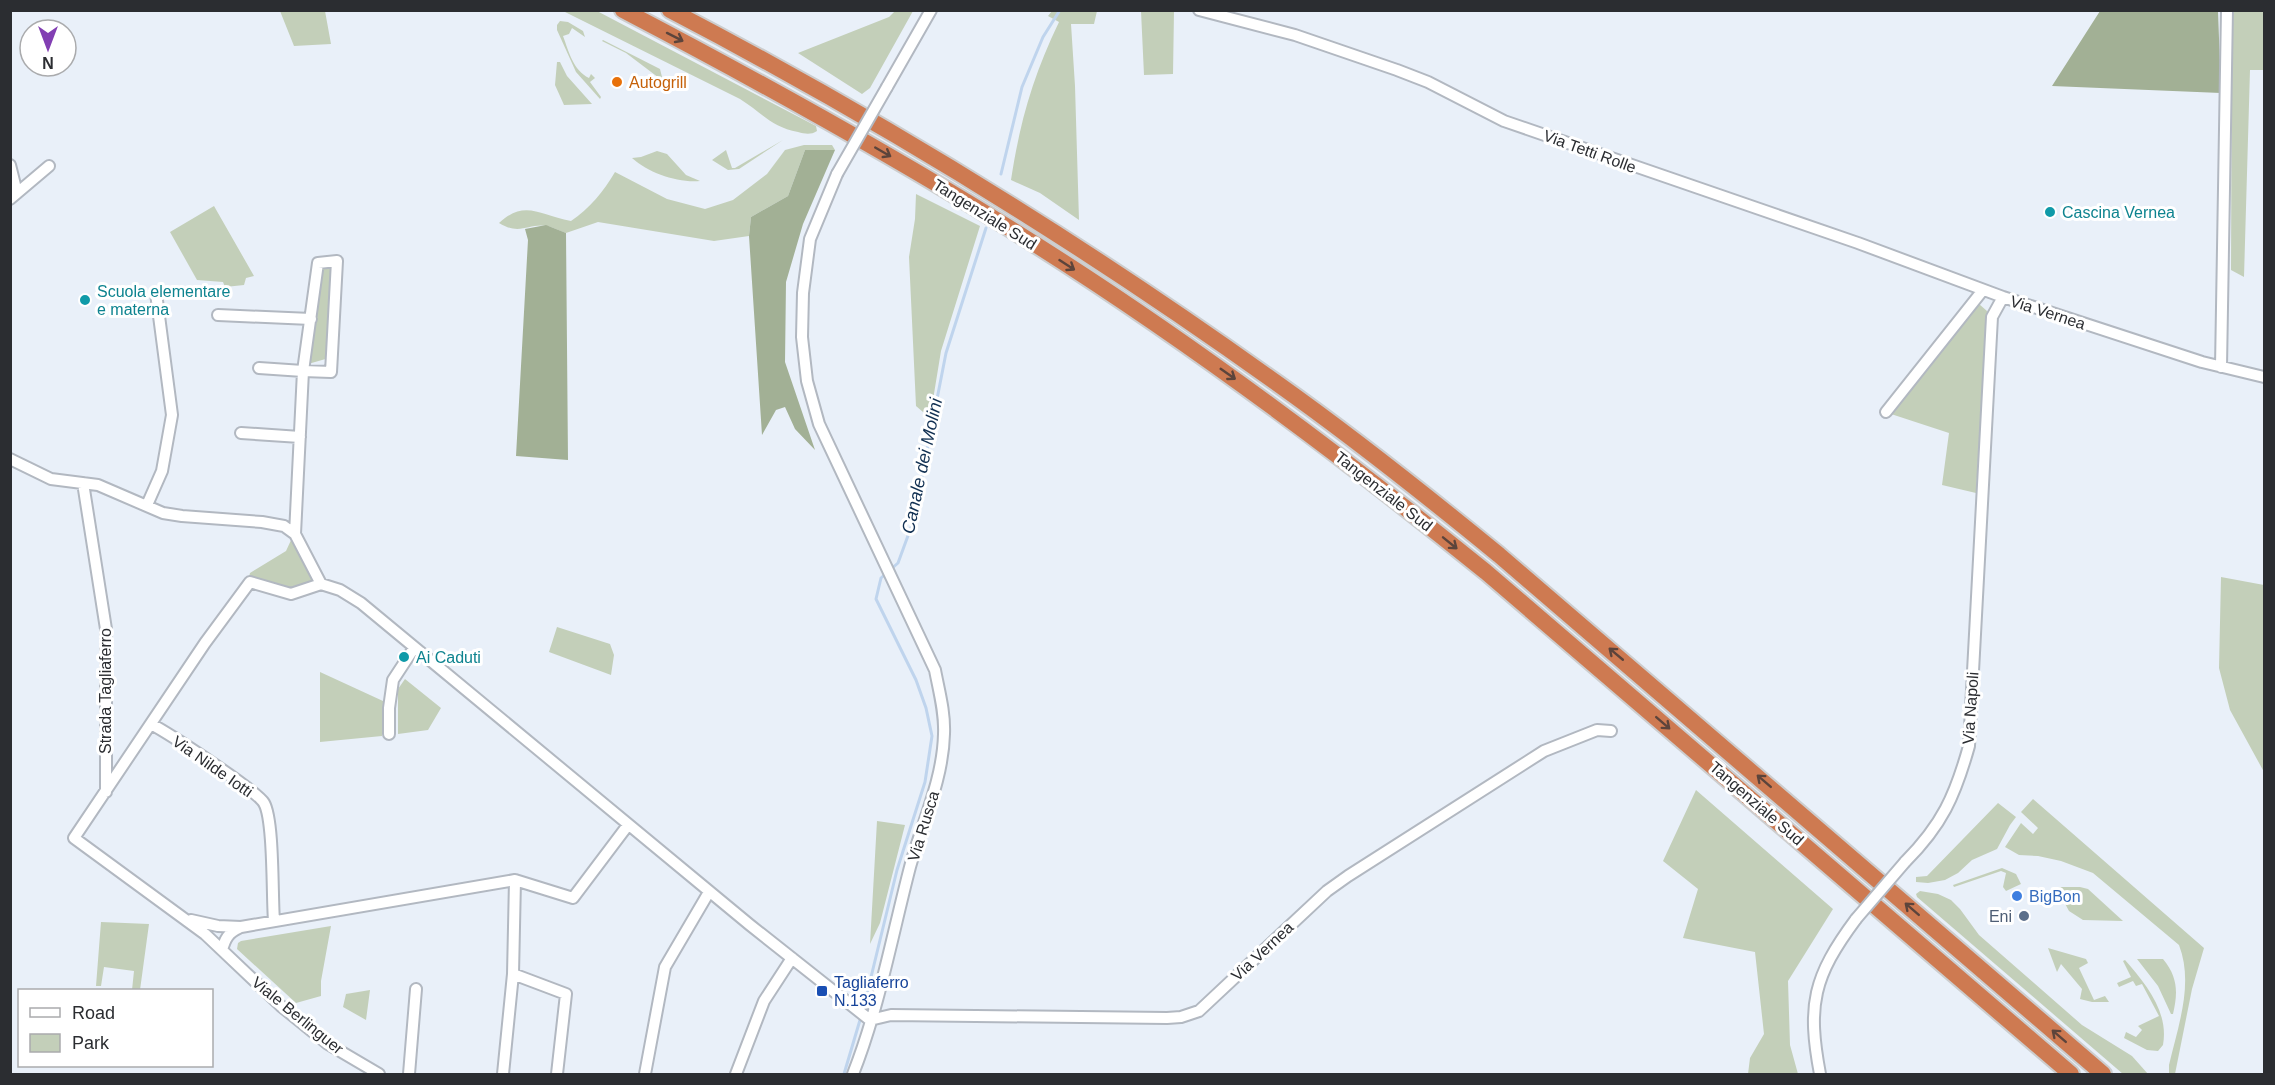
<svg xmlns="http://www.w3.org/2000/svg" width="2275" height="1085" font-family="Helvetica,sans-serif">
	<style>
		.green { fill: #c3cfb9 }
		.forest { fill: #a2b095 }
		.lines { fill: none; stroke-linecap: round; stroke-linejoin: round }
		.stream { stroke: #bfd4ed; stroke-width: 3 }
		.minor-casing { stroke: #b2b8c1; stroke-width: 14 }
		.highway-casing { stroke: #cccdce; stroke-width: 20 }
		.minor { stroke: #fff; stroke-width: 10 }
		.highway { stroke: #ce7a51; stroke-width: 16 }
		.minor-bridge-casing { stroke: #b2b8c1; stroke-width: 14; stroke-linecap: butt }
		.minor-bridge { stroke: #fff; stroke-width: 10 }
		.oneway { stroke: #5c443b }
		.food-dot { fill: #e8710a; stroke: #fff; stroke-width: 2 }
		.culture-dot { fill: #0f9aa8; stroke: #fff; stroke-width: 2 }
		.shop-dot { fill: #3f7fe0; stroke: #fff; stroke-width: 2 }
		.service-dot { fill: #5c6f8a; stroke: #fff; stroke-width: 2 }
		.transit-dot { fill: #1a4fb4; stroke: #fff; stroke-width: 2 }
		.labels { text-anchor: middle; stroke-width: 6; stroke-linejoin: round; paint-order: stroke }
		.food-label { font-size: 16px; fill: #c56008; stroke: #fff; text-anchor: start }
		.street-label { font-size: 16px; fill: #2b2d31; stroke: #fff }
		.culture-label { font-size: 16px; fill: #0d838f; stroke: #fff; text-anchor: start }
		.shop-label { font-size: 16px; fill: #366cbe; stroke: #fff; text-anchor: start }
		.service-label { font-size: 16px; fill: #4e5e75; stroke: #fff; text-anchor: end }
		.transit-label { font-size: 16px; fill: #164399; stroke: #fff; text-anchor: start }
		.water-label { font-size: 18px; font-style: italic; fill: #113052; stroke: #fff }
	</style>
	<rect width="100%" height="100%" fill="#e9f0f9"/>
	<path class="green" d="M280 11H325L331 44 294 46Z
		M563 11H597L816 126 817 131C811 135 805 134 798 132 771 127 761 112 740 99Z
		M895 11H913L870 88 862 94 798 53 889 17Z
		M1052 11H1097L1094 24H1071L1075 86 1079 220 1040 193 1011 180C1020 121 1033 76 1059 22L1048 16Z
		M1141 11H1174L1173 74 1144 75Z
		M2232 11H2264V70H2250L2244 277 2231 270Z
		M560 21 568 22 583 31 585 37 572 28 569 34 563 36C569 52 573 70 589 78L591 74 595 78 590 82 601 97 600 99 576 72 557 30V25Z
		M603 40 660 69 663 81 626 53 602 41Z
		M557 62H560L567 76 592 104 564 105 555 85Z
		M783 140 739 169 728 170 712 160 726 150 732 168H735Z
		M804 145H832L835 150H805L788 196 751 217 749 236 714 241 598 222 566 233C560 231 553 227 547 226 528 223 520 236 499 223 525 199 539 215 571 221 589 209 604 191 615 172L667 199 705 209 733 200 767 174 785 150Z
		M657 151 667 154 686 175 700 181C677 183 649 173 632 158L641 157Z
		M916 194 980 226 941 351 930 418 916 406 909 257 915 219Z
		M214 206 254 276 246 278 244 285 225 287 223 282 197 280 170 232Z
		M335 268 329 358 308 364 321 269Z
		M1979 304 1987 311 1976 493 1942 485 1949 433 1891 414Z
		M292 538 313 583 292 590 249 577 250 573 286 551Z
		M2221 577 2264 585V772L2230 710 2219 668Z
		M557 627 610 644 614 655 611 675 549 652Z
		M320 672 383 701 382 736 320 742Z
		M405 679 441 708 428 730 398 734V689Z
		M1696 790 1833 909 1788 981 1790 1045 1798 1074H1748L1750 1058 1764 1034 1755 952 1683 938 1698 889 1663 861Z
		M2033 799 2204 948 2192 989 2175 1074H2169V1065C2178 1026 2194 984 2179 945L2093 873 2061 861 2038 856 2019 855 2005 847 2021 823 2033 834 2038 828 2021 812Z
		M1998 803 2016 817 2010 825 1997 849 1972 860 1958 873 1945 880 1928 883 1916 882V877L1927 876Z
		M877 821 905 825 880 923 870 944Z
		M2002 868 2016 874 2021 884 2006 891 2003 887 2006 873 2001 871 1954 887 1953 885Z
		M2056 887H2080L2088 889 2123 921 2083 920 2069 911Z
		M1920 891 1938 894 1951 900 1960 909 1979 935 2082 1025 2132 1056 2148 1074H2123L1917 897 1916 894Z
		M101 922 149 924 140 990H132L134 971 104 967 101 986H96Z
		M331 926 321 981V996L296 1003 237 949 238 943 241 941Z
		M2048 948 2086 959 2088 963 2079 968 2094 1000 2105 996 2109 1002H2092L2080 999 2082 989 2061 964 2057 972Z
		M2137 959H2163C2178 977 2178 993 2173 1014H2171L2158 986Z
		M2125 960C2146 984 2169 1012 2163 1045L2158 1051 2147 1050 2124 1038 2126 1032 2136 1037 2142 1030 2138 1026 2159 1016 2142 984 2136 986 2133 981 2119 987 2117 983 2131 977 2123 961Z
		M370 990 366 1020 343 1007 346 994Z"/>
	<path class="forest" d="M2100 11H2218L2221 93 2052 86Z
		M805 150H835L803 224 786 282 785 362 815 450 795 429 785 407 776 410 762 435 749 236 751 217 788 196Z
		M546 225 566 233 568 460 516 456 528 240 525 229Z"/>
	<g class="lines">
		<path class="stream" d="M1001 174 1022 87 1043 37 1060 10
			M864 1006 897 870 925 782 932 736 926 708 916 680 876 599 881 578 898 563 913 522 946 353 986 228
			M844 1074 860 1020"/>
		<g class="minor-casing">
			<path id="minor" d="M1199 10 1295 35 1397 70 1428 82 1504 121 1858 243 2003 297 2202 362 2264 377
				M887 87 931 10
				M10 165 17 193
				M837 174 810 239 803 293 802 337 807 381 819 424 935 670C939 691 945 712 944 734 943 780 922 823 910 867 892 936 879 1008 853 1074
				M10 199 49 166
				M337 261 331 372 303 371 318 263Z
				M218 315 311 319
				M2221 367 2227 10
				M259 368 303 371 295 534
				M1886 412 1983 290
				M241 433 300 437
				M10 459 51 479 98 485 163 513 182 516 262 522 284 526 295 534 321 584 340 590 361 603 750 925 870 1020
				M83 483 106 629V792
				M147 505 162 471 172 415 156 293
				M321 584 291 594 250 582 205 643 74 838 205 934 281 1006 328 1044 379 1074
				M151 724C168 733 256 790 264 803 274 820 272 897 274 921
				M389 734V708L393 680 414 648
				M1905 862C1942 825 1955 796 1969 746L1992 317 2003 297
				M191 920 218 926 241 927 515 880 573 898 628 825
				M222 950C225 939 228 933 239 928
				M513 974 566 994 557 1074
				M870 1020 891 1015 1167 1018 1181 1017 1199 1011 1327 891 1348 876 1544 751 1597 730 1611 731
				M409 1074 416 989
				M503 1074 513 974 515 880
				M645 1074 665 967 709 892
				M736 1074 764 1001 792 958
				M1820 1074C1807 1005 1813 977 1856 919"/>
		</g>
		<g class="highway-casing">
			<path id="highway" d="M623 10C751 77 876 146 998 221 1169 326 1330 446 1486 572L2071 1074
				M670 10C881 120 1084 245 1278 384 1354 438 1427 496 1499 555L2103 1074"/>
		</g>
		<use href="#minor" class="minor"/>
		<use href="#highway" class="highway"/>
		<g class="minor-bridge-casing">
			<path id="minor-bridge" d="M837 174 887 87
				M1856 919 1905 862"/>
		</g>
		<use href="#minor-bridge" class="minor-bridge"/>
	</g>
	<defs><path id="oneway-shaft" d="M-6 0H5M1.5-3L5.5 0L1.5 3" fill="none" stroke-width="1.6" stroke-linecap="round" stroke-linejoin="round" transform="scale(1.5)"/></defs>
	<g class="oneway">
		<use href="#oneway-shaft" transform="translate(675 37) rotate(27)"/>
		<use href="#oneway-shaft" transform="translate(883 152) rotate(30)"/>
		<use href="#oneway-shaft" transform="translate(1067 265) rotate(33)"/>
		<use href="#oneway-shaft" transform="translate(1228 374) rotate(35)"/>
		<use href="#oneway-shaft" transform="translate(1450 543) rotate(39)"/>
		<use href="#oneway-shaft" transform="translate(1616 654) rotate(-140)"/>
		<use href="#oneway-shaft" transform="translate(1663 723) rotate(41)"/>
		<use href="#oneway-shaft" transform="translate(1764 781) rotate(-139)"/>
		<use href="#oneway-shaft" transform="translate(1912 909) rotate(-139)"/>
		<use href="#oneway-shaft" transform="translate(2059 1036) rotate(-139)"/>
	</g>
	<circle class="food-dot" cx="617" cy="82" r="6"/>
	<g class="culture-dot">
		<circle cx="2050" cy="212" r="6"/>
		<circle cx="85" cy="300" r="6"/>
		<circle cx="404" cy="657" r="6"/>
	</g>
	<circle class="shop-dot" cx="2017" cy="896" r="6"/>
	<circle class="service-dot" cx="2024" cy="916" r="6"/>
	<rect class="transit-dot" x="816" y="985" width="12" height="12" rx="3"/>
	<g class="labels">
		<g class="food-label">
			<text x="629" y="88">Autogrill</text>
		</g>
		<g class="street-label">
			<text transform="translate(1590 151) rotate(20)" y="6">Via Tetti Rolle</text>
			<text transform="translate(985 214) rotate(32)" y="6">Tangenziale Sud</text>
			<text transform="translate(2048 312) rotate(18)" y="6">Via Vernea</text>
			<text transform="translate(1384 491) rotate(38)" y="6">Tangenziale Sud</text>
			<text transform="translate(105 691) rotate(-90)" y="6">Strada Tagliaferro</text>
			<text transform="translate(1970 708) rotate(-86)" y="6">Via Napoli</text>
			<text transform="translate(213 766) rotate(35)" y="6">Via Nilde Iotti</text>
			<text transform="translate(1757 803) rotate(41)" y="6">Tangenziale Sud</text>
			<text transform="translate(923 826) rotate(-73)" y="6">Via Rusca</text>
			<text transform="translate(1262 951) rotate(-43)" y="6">Via Vernea</text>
			<text transform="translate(298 1015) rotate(39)" y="6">Viale Berlinguer</text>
		</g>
		<g class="culture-label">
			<text x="2062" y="218">Cascina Vernea</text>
			<text x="97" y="297">Scuola elementare<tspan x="97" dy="18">e materna</tspan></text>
			<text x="416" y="663">Ai Caduti</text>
		</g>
		<g class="shop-label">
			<text x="2029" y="902">BigBon</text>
		</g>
		<g class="service-label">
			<text x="2012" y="922">Eni</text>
		</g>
		<g class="transit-label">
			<text x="834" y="988">Tagliaferro<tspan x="834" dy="18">N.133</tspan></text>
		</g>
		<g class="water-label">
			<text transform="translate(922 466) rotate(-78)" y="6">Canale dei Molini</text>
		</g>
	</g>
	<rect width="2275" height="1085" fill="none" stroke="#2b2d31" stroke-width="24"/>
	<rect x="18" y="989" width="195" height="78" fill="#ffffff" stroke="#aaabad" stroke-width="1.5"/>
	<rect x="30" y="1008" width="30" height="9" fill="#ffffff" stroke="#aaabad" stroke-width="1.5"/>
	<text x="72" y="1019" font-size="18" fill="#2b2d31">Road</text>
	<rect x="30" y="1034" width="30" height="18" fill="#c3cfb9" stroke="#aaabad" stroke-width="1.5"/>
	<text x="72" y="1049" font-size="18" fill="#2b2d31">Park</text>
	<g transform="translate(48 48) rotate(180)"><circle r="28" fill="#ffffff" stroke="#aaabad" stroke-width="1.5"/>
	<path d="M0-4.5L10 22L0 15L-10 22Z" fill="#823fb3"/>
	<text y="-9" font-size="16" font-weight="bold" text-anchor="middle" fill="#2b2d31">N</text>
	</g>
</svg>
